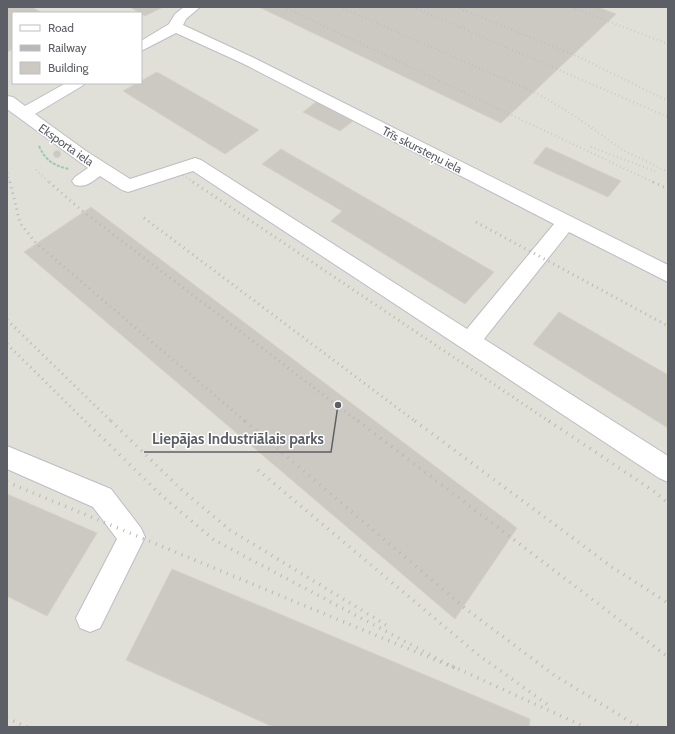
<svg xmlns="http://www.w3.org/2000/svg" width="675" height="734" font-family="Cabin,sans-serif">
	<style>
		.industrial { fill: #e0e0d8; fill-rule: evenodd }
		.building { fill: #cbc9c1; stroke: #d5d1c2 }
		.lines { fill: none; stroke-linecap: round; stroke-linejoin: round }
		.minor-casing { stroke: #bcbdc4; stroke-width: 2 }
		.path { stroke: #96cbab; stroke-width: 2; stroke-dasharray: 3 1.5; stroke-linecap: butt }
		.minor { fill: #fff; fill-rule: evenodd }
		.rail-far2 { stroke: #b7b8b9; stroke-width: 2; stroke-dasharray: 0.5 3.5; stroke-linecap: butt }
		.rail-far1 { stroke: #b7b8b9; stroke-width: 3; stroke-dasharray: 1 4.5; stroke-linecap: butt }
		.rail { stroke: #b7b8b9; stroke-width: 3.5; stroke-dasharray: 1 6; stroke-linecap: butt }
		.labels { text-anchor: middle; stroke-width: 3; stroke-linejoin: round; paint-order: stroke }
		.far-street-label { font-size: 12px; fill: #5c5f66; stroke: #fff }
		.leader { fill: none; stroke: #5c5f66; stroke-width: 1.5 }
		.callout-dot { fill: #5c5f66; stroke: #fff; stroke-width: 1.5 }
		.callout-label { font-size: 15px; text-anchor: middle; font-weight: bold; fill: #5c5f66; stroke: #fff; stroke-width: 3; stroke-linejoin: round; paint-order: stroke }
	</style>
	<rect width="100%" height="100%" fill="#f0eee4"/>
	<path class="industrial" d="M7 7H668V727H7ZM13 13H141V83H13Z"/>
	<path class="building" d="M7 7H32L42 13H13V49L7 52Z
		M130 7H163L145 16Z
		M259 7H598L616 14 501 123Z
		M157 72 259 130 225 154 123 91 137 83H141V81Z
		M316 102 353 121 340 131 303 112Z
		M546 147 621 181 608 197 533 163Z
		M281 149 494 272 465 304 331 221 342 211 262 164Z
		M53.5 154a3.5 3.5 0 1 1 7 0a3.5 3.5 0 1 1-7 0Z
		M91 207 517 528 455 619 24 252Z
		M559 312 668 375V428L533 344Z
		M7 494 97 533 47 616 7 596Z
		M172 569 530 719 529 727H273L126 660Z"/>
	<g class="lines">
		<g class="minor-casing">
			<path id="minor" d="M184 7H200L186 19 183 25 254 58 668 265V282L569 232 484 339 668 456V482L659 478 193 171 128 192 122 190 100 176C92 182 85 188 75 185L72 181 75 177 88 168 7 109V96L13 97 25 106 66 83H85L82 86 35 114 86 151 130 179 195 158 201 160 467 329 554 224 244 64 176 33 141 51V41L169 24 175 14Z
				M7 446 111 489 141 528 145 537 100 628 90 632 80 628 76 618 117 539 93 507 7 469Z"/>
		</g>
		<path class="path" d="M39 146C45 160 54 166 69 169"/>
		<use href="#minor" class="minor"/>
		<path class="rail-far2" d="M284 7 655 183
			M340 7 540 95 575 116 621 149 668 172
			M413 7 668 117
			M456 7 579 57 668 101
			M571 7 668 44
			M591 147 657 172
			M36 170 50 183
			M8 173 10 183
			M183 175 195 183"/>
		<path class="rail-far1" d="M10 182 20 223 36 243 246 422
			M49 182 80 209 359 422
			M193 182 550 422
			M653 182 668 189
			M144 218 416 422
			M476 222 668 326
			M7 320 112 422
			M7 344 86 422"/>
		<path class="rail" d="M111 421 182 490 230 530 391 628
			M245 421 466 609 554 675 639 727
			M358 421 668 657
			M415 421 612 567 668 603
			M549 421 655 492 668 503
			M258 470 477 654 551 707
			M7 482 457 669 214 540 161 495 85 421
			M452 666 585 727
			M7 718 27 727"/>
	</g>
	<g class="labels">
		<g class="far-street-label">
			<text transform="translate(66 145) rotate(35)" y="4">Eksporta iela</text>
			<text transform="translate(422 150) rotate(27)" y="4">Trīs skursteņu iela</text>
		</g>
	</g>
	<path class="leader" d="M338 405L331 452H144"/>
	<circle class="callout-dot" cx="338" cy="405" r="4"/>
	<g class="callout-label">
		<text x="238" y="444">Liepājas Industriālais parks</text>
	</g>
	<rect width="675" height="734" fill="none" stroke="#5c5f66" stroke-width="16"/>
	<rect x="12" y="12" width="130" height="72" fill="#ffffff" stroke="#bebfc2"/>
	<rect x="20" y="25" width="20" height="6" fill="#ffffff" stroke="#bebfc2"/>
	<text x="48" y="32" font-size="12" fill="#5c5f66">Road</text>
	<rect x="20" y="45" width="20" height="6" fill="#b7b8b9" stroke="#bebfc2"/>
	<text x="48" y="52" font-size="12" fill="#5c5f66">Railway</text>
	<rect x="20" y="62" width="20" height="12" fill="#cbc9c1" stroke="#bebfc2"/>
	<text x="48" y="72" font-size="12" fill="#5c5f66">Building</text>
</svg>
